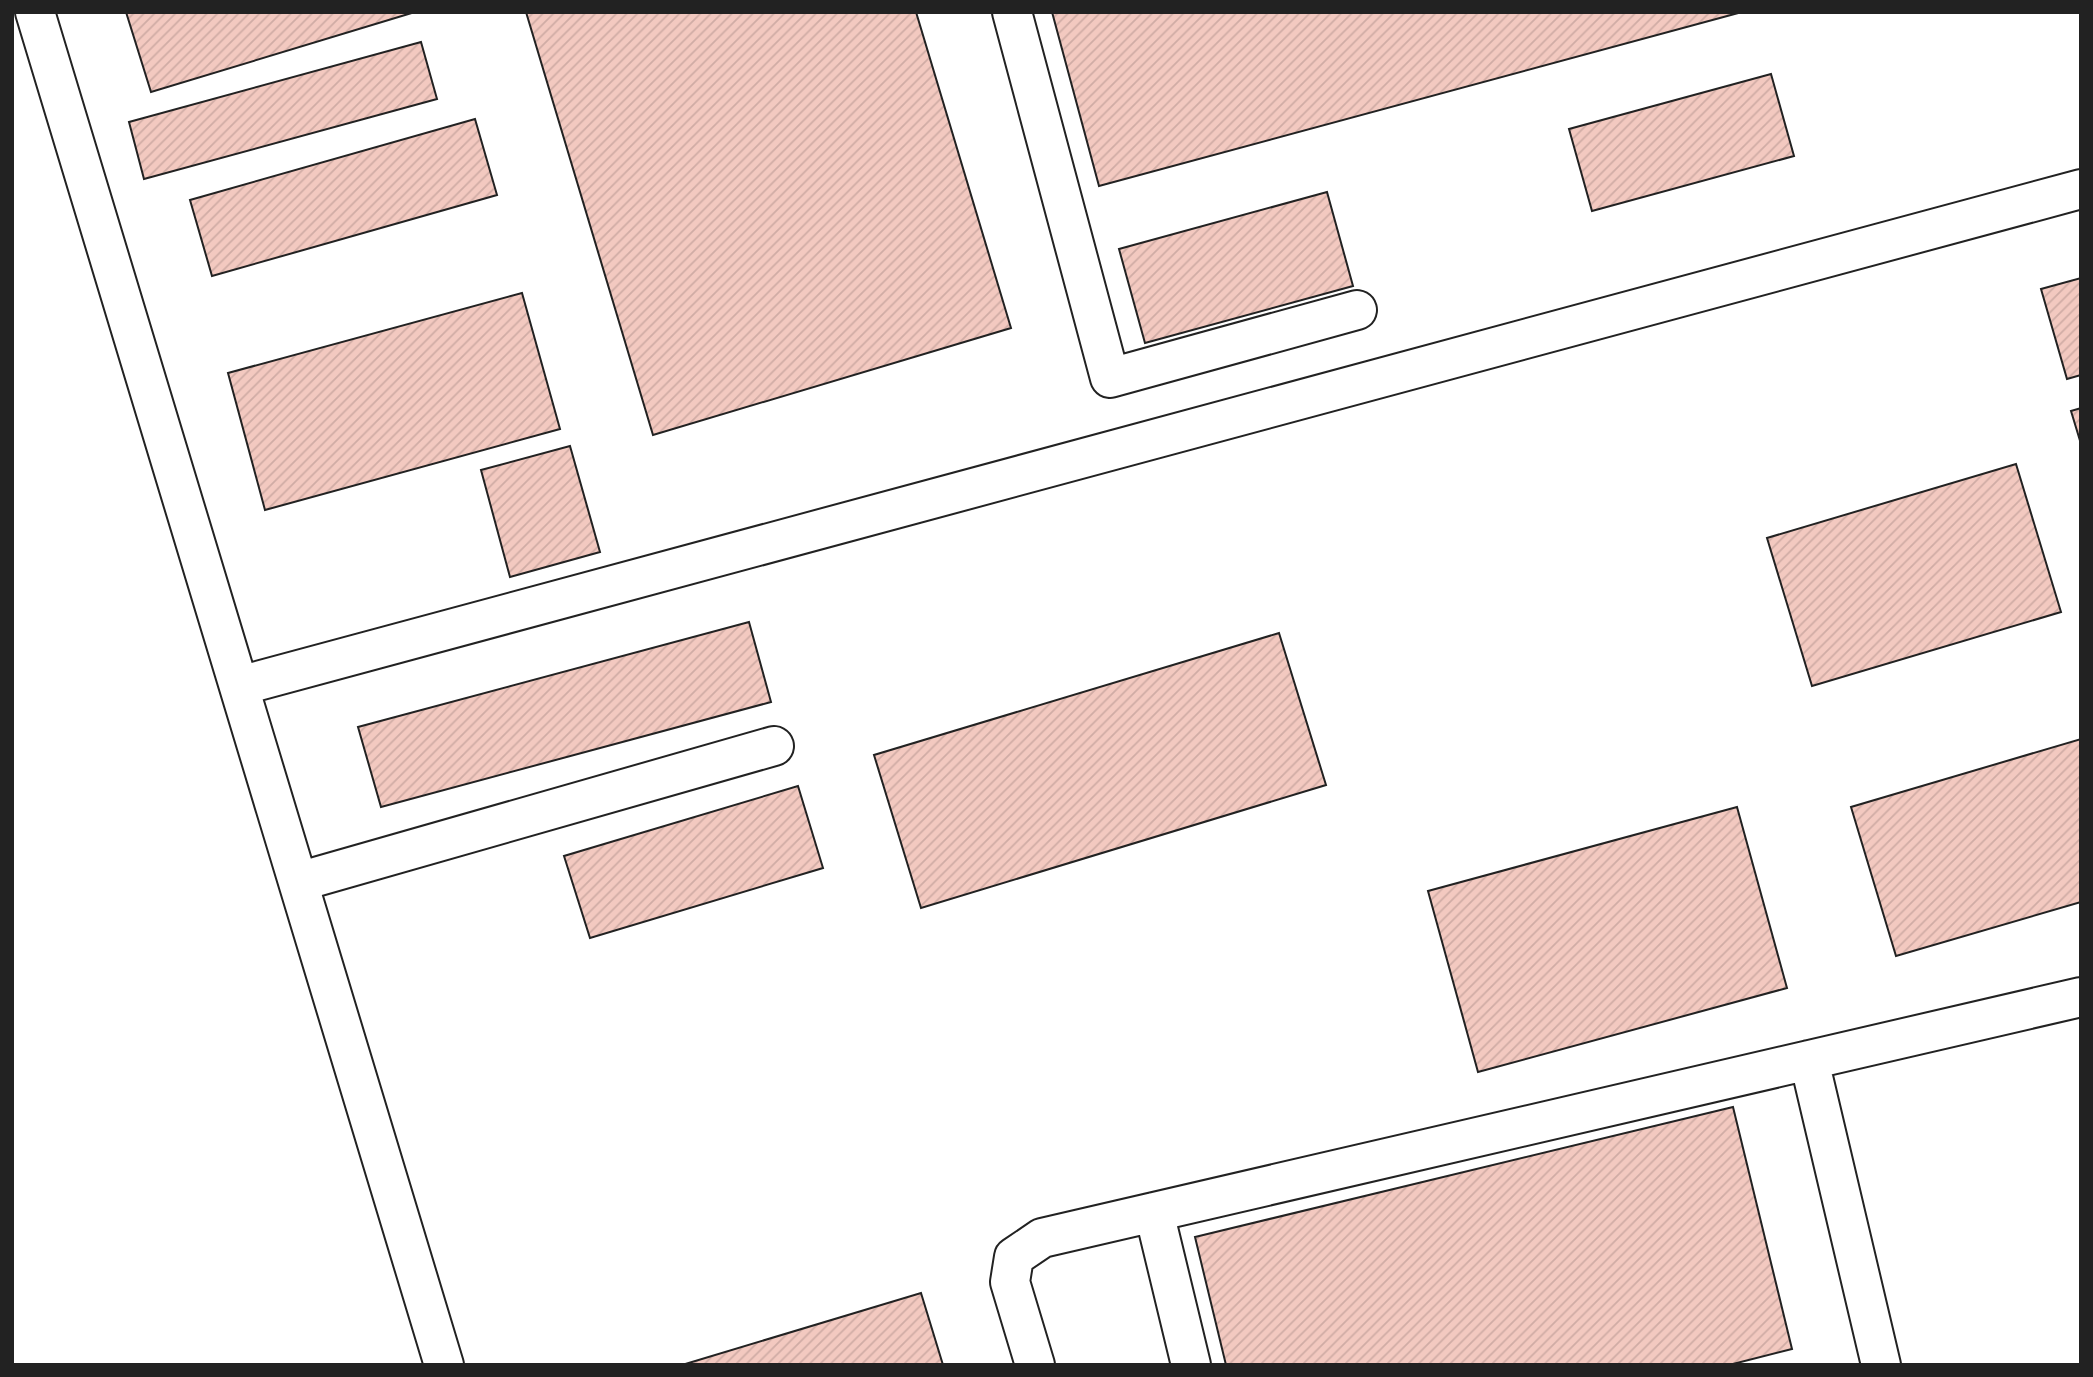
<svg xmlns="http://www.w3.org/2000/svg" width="2093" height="1377" font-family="'PT Serif',serif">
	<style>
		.building { fill: url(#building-hatch); stroke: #222; stroke-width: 2 }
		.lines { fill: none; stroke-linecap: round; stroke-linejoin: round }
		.minor-casing { stroke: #222; stroke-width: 42 }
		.minor { stroke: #fff; stroke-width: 38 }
	</style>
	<defs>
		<pattern id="building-hatch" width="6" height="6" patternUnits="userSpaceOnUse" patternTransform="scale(1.75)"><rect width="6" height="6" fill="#f3c9c0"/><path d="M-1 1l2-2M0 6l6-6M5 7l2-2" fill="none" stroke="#d0aca5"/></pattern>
	</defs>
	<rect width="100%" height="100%" fill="#fff"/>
	<path class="building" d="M126 12H415L151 92Z
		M526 12H916L1011 328 653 435Z
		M1052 12H1742L1099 186Z
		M421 42 437 99 144 179 129 122Z
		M1771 74 1794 156 1592 211 1569 129Z
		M475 119 497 195 212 276 190 200Z
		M1327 192 1353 286 1145 343 1119 249Z
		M2081 278V375L2067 379 2041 289Z
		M522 293 560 429 265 510 228 373Z
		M2081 408V444L2071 411Z
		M570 446 600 552 510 577 481 470Z
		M2016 464 2061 612 1812 686 1767 538Z
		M749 622 771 702 381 807 358 727Z
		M1279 633 1326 785 921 908 874 755Z
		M2081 739V902L1896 956 1851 807Z
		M798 786 823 868 590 938 564 856Z
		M1737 807 1787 988 1478 1072 1428 891Z
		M1733 1107 1792 1349 1729 1365H1226L1195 1237Z
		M921 1293 943 1365H682Z"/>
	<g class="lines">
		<g class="minor-casing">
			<path id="minor" d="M35 12 444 1365
				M1012 12 1110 378 1357 310
				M239 686 2081 189
				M298 882 774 746
				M1809 1060 1881 1365
				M1154 1212 1191 1365
				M1035 1365 1010 1282 1014 1257 1042 1238 2081 997"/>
		</g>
		<use href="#minor" class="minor"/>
	</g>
	<rect width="2093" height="1377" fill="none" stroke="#222222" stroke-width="28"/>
</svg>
